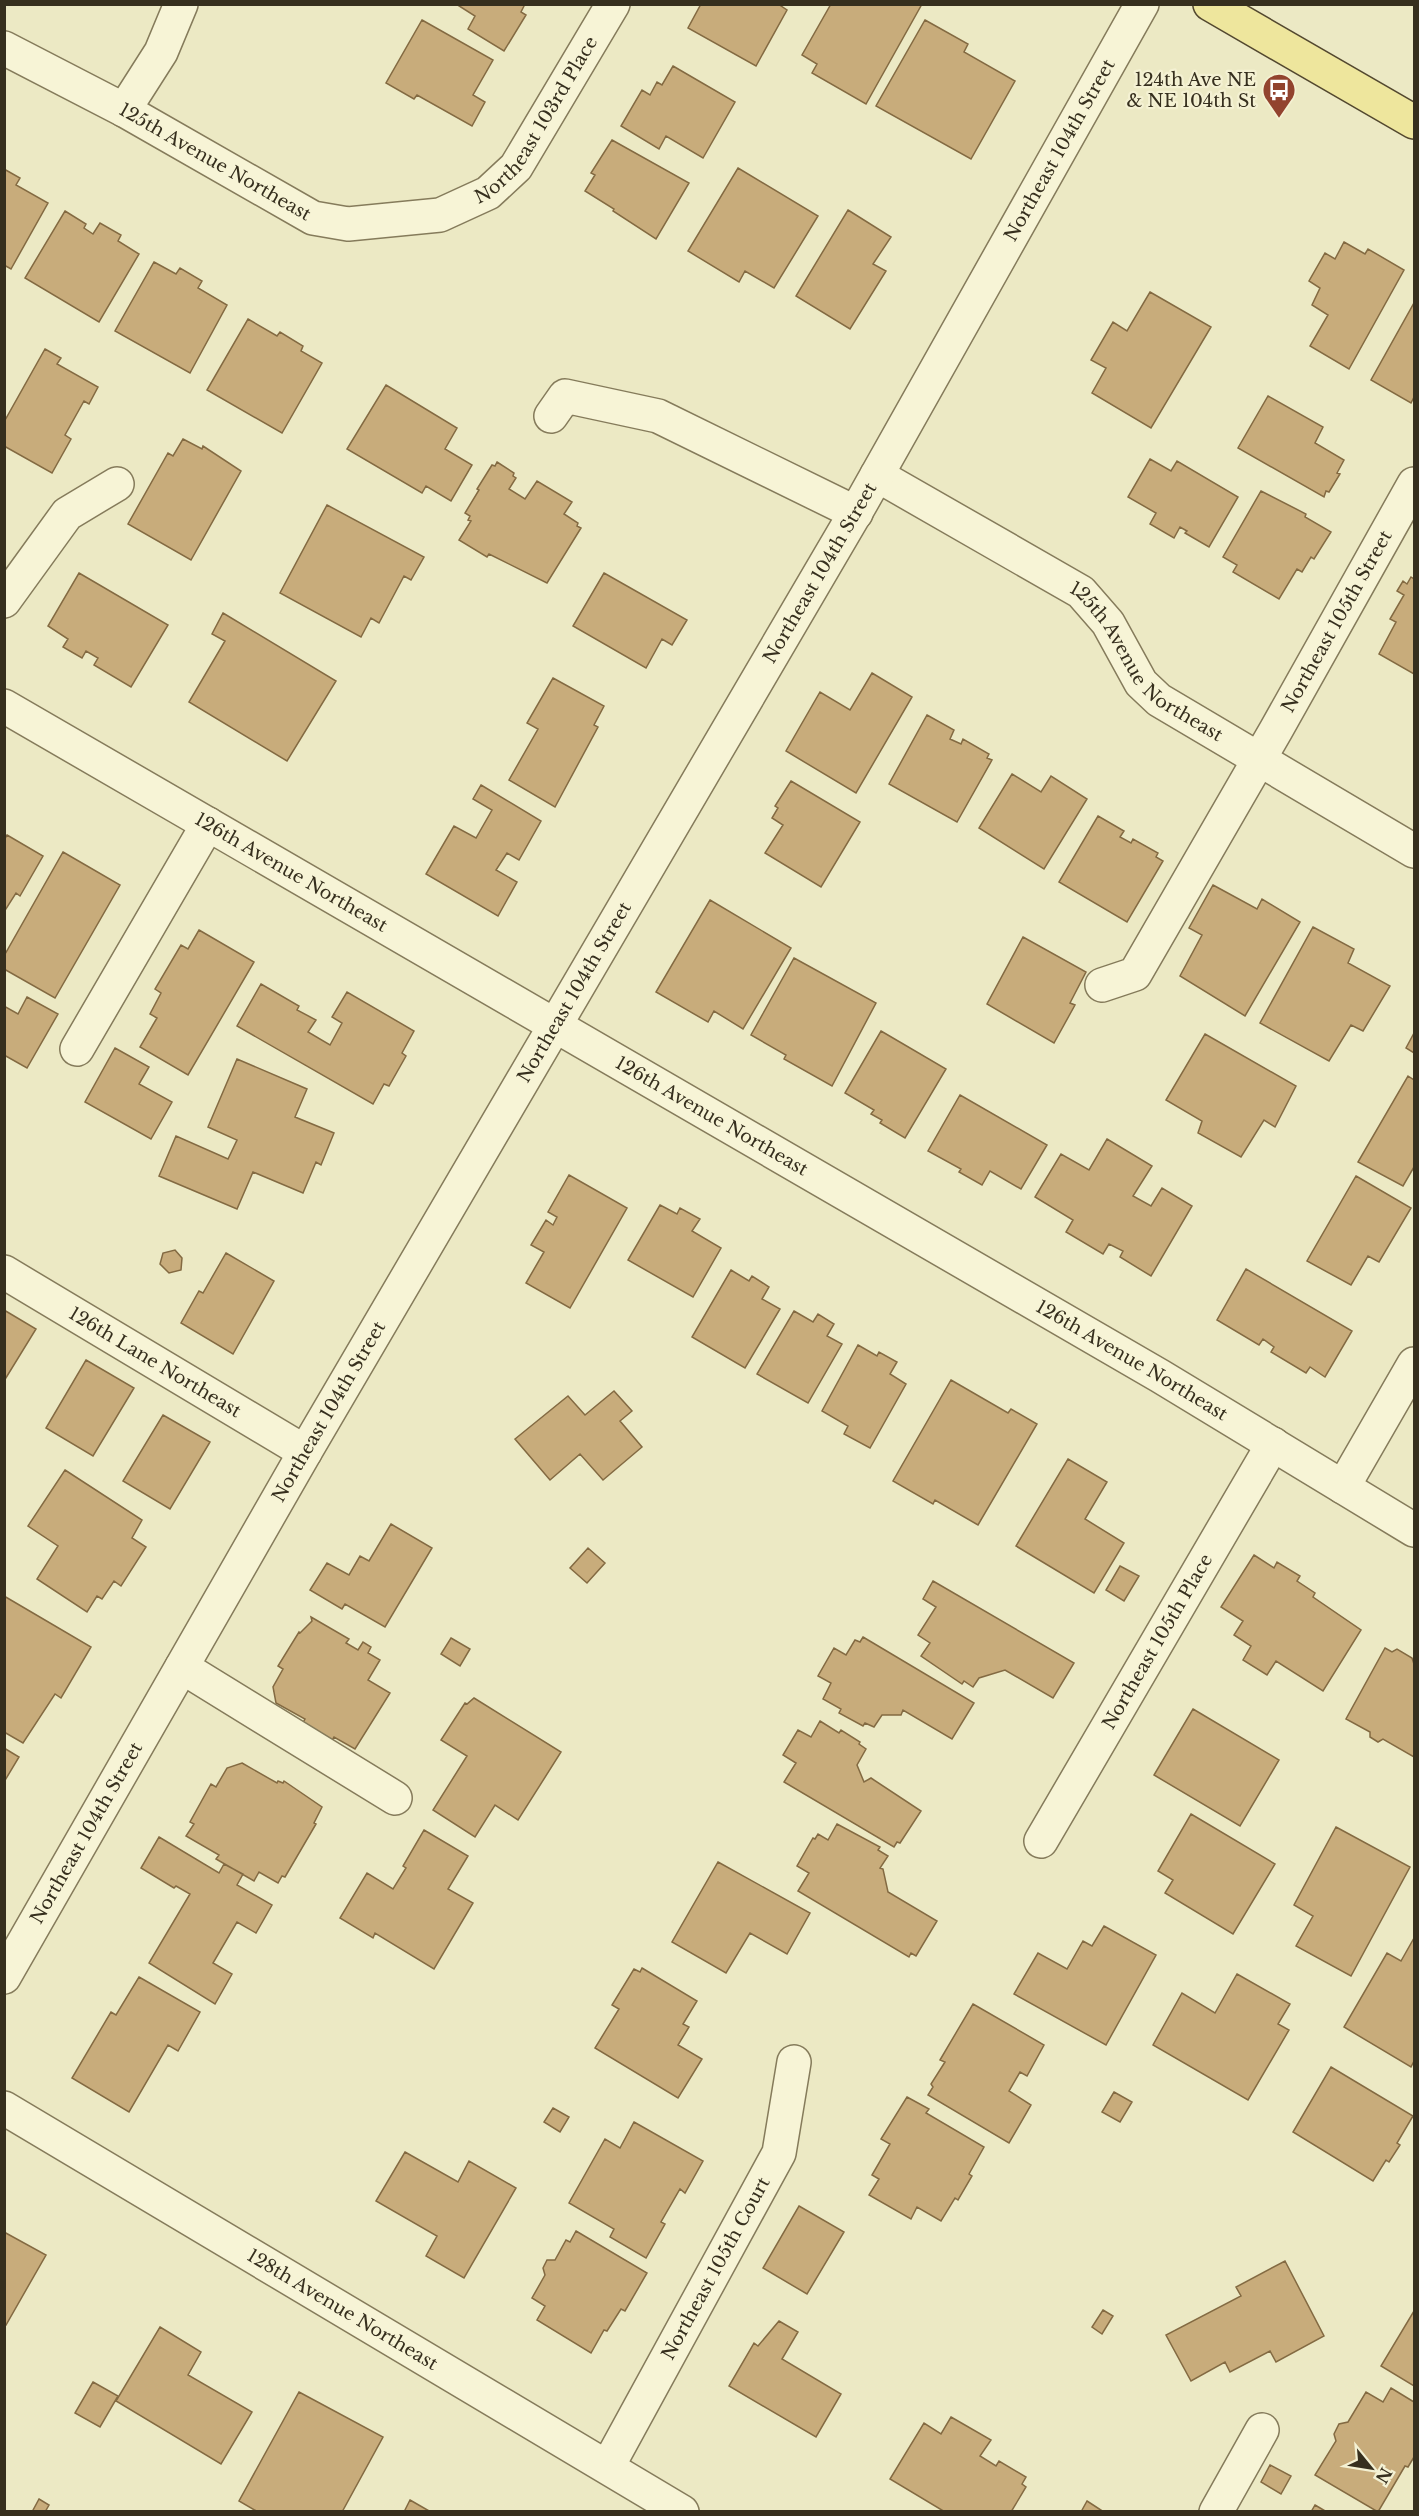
<svg xmlns="http://www.w3.org/2000/svg" width="1419" height="2516" font-family="'Libre Baskerville',serif">
	<style>
		.building { fill: #c8ac7b; stroke: #836a42; stroke-width: 1.5 }
		.lines { fill: none; stroke-linecap: round; stroke-linejoin: round }
		.minor-casing { stroke: #857b5b; stroke-width: 36 }
		.major-casing { stroke: #53482f; stroke-width: 36 }
		.minor { stroke: #f7f4d6; stroke-width: 33 }
		.major { stroke: #eee69d; stroke-width: 33 }
		.labels { text-anchor: middle; stroke-width: 4.5; stroke-linejoin: round; paint-order: stroke }
		.poi-label { font-size: 18px; fill: #362f1e; stroke: #f4f1d3; text-anchor: end }
		.street-label { font-size: 18px; fill: #362f1e; stroke: #f4f1d3 }
	</style>
	<rect width="100%" height="100%" fill="#ece9c4"/>
	<path class="building" d="M456 4H525L521 12 526 15 504 51 468 29 475 16Z
		M701 4H778L787 10 756 66 688 28Z
		M831 4H922L866 104 812 73 817 64 802 55Z
		M422 20 493 60 473 95 485 102 472 126 417 95 414 99 386 83Z
		M925 20 968 44 964 52 1015 81 971 159 876 106Z
		M673 66 735 102 703 158 666 136 659 149 621 126 642 90 650 95 657 82 662 85Z
		M612 140 689 183 656 239 613 211 614 209 585 191 595 175 591 173Z
		M738 168 818 216 774 288 745 271 739 282 688 251Z
		M4 169 20 178 16 185 48 203 11 269 4 265Z
		M848 210 891 237 873 264 886 271 850 329 796 296Z
		M65 211 86 224 84 228 93 234 100 223 121 235 118 241 139 254 99 322 25 278Z
		M1344 242 1365 254 1368 249 1404 270 1349 369 1310 346 1328 315 1312 305 1320 288 1309 281 1325 253 1335 259Z
		M154 262 176 274 180 268 202 281 198 288 227 305 190 373 115 331Z
		M1150 292 1211 327 1151 428 1092 393 1106 368 1091 360 1113 322 1127 331Z
		M1414 303V397L1411 403 1371 380Z
		M248 319 277 336 280 332 303 346 301 351 322 363 282 433 207 390Z
		M45 349 61 358 57 364 98 387 89 404 84 401 65 435 71 439 52 473 4 446V422Z
		M386 385 457 428 445 449 472 465 451 501 426 486 422 493 347 449Z
		M1268 396 1323 427 1315 443 1344 460 1337 473 1340 474 1329 492 1326 491 1324 497 1238 448Z
		M183 439 202 449 203 446 241 471 191 560 128 524 168 453 173 456Z
		M1150 459 1171 471 1177 461 1238 497 1209 547 1185 533 1187 531 1180 527 1174 538 1150 524 1156 513 1128 497Z
		M497 462 514 473 513 476 516 478 509 489 525 499 537 481 572 502 564 514 578 523 577 526 581 528 547 583 489 554 487 557 459 540 471 521 468 520 470 516 465 513 479 490 477 489 492 465 495 466Z
		M1261 491 1306 514 1305 517 1331 532 1314 559 1311 557 1302 572 1297 569 1279 599 1233 572 1237 565 1223 557Z
		M327 505 424 557 411 580 404 576 379 623 371 618 361 637 280 593Z
		M79 573 168 625 131 687 94 665 98 658 86 651 82 658 63 647 68 639 48 626Z
		M604 573 687 620 672 645 662 639 646 668 573 626Z
		M1411 577 1414 579V674L1379 654 1396 622 1390 619 1404 595 1397 591 1403 581 1407 584Z
		M223 613 336 681 287 761 189 702 225 641 212 634Z
		M872 673 912 697 856 793 786 751 820 692 850 710Z
		M553 678 604 706 594 725 598 727 555 807 509 780 538 729 527 723Z
		M927 715 954 730 950 739 961 744 963 739 989 754 987 758 992 760 957 822 889 784Z
		M1012 774 1041 792 1051 776 1087 799 1044 869 979 828Z
		M791 781 860 822 821 887 765 853 783 825 772 818 778 808 775 806Z
		M481 785 541 821 519 860 507 853 496 870 517 882 498 916 426 874 454 826 476 838 492 810 473 799Z
		M1098 816 1124 831 1120 837 1131 843 1133 839 1158 853 1156 857 1163 861 1127 922 1059 882Z
		M7 835 43 856 20 896 16 893 4 912V840Z
		M63 852 120 885 55 998 4 969V956Z
		M1213 885 1257 909 1262 899 1300 922 1245 1016 1180 976 1202 935 1189 928Z
		M710 900 791 948 743 1029 714 1011 708 1022 656 992Z
		M1313 927 1354 949 1348 963 1390 986 1363 1031 1351 1025 1329 1061 1260 1023Z
		M199 930 254 962 188 1075 140 1047 157 1018 150 1014 161 993 155 989 181 945 188 949Z
		M1023 937 1086 972 1070 1003 1075 1005 1054 1043 987 1004Z
		M794 958 876 1003 832 1086 784 1059 786 1055 751 1035Z
		M261 984 299 1006 297 1010 316 1020 308 1032 330 1045 342 1023 332 1017 347 992 414 1031 402 1053 406 1056 389 1086 384 1084 373 1104 237 1026Z
		M27 997 58 1014 27 1068 4 1055V1006L18 1014Z
		M881 1031 946 1069 905 1138 880 1123 882 1120 871 1114 874 1110 845 1093Z
		M1414 1033V1053L1406 1048Z
		M1205 1034 1296 1086 1275 1127 1264 1120 1241 1157 1198 1133 1202 1121 1166 1100Z
		M115 1048 149 1067 139 1084 172 1102 151 1139 85 1102Z
		M237 1059 307 1089 295 1117 334 1133 321 1165 316 1162 303 1193 253 1172 237 1209 159 1176 176 1136 228 1159 237 1140 208 1127Z
		M1408 1076 1414 1080V1167L1403 1186 1358 1162Z
		M960 1095 1047 1145 1021 1189 990 1171 982 1185 959 1172 961 1169 928 1151Z
		M1107 1139 1152 1166 1133 1196 1151 1206 1162 1188 1192 1206 1151 1276 1120 1257 1123 1251 1109 1244 1103 1254 1066 1232 1073 1220 1035 1197 1061 1154 1089 1170Z
		M569 1175 627 1208 570 1308 526 1283 544 1252 531 1245 546 1220 553 1225 557 1217 548 1212Z
		M1356 1176 1411 1208 1379 1262 1368 1256 1351 1285 1307 1261Z
		M660 1205 677 1214 680 1208 700 1219 692 1231 721 1248 693 1297 628 1260Z
		M175 1250 182 1258 181 1270 169 1273 160 1264 163 1253Z
		M226 1253 274 1281 233 1354 181 1323 199 1291 203 1293Z
		M1246 1269 1352 1331 1325 1377 1310 1367 1306 1373 1271 1352 1274 1347 1263 1339 1259 1345 1217 1320Z
		M731 1270 749 1281 752 1276 769 1287 762 1299 780 1309 745 1368 692 1337Z
		M4 1310 36 1329 4 1381Z
		M794 1311 813 1322 818 1314 834 1324 827 1336 842 1344 808 1403 757 1374Z
		M858 1345 877 1356 879 1352 897 1362 890 1374 906 1384 870 1448 844 1434 848 1426 822 1411Z
		M86 1360 134 1388 93 1456 46 1428Z
		M951 1380 1008 1413 1011 1409 1037 1424 978 1525 935 1500 933 1504 893 1481Z
		M614 1391 632 1411 620 1421 642 1447 603 1480 580 1454 550 1480 515 1439 568 1396 585 1415Z
		M163 1415 210 1442 170 1509 123 1481Z
		M1068 1459 1107 1482 1085 1519 1124 1543 1094 1593 1016 1546Z
		M65 1470 142 1520 132 1538 146 1547 121 1586 114 1581 102 1599 97 1596 87 1612 37 1579 58 1546 28 1526Z
		M391 1524 432 1548 385 1627 345 1604 342 1609 310 1590 327 1563 349 1575 360 1556 369 1561Z
		M588 1548 605 1563 587 1583 570 1568Z
		M1254 1555 1274 1568 1277 1562 1300 1576 1297 1581 1315 1593 1313 1597 1361 1630 1323 1691 1276 1661 1267 1675 1243 1660 1251 1646 1234 1635 1243 1621 1221 1607Z
		M1120 1566 1139 1576 1124 1601 1106 1590Z
		M933 1581 1074 1663 1053 1698 1005 1670 979 1678 973 1687 964 1681 962 1684 921 1656 930 1643 918 1635 936 1607 923 1599Z
		M4 1596 91 1647 61 1698 55 1694 23 1743 4 1732Z
		M311 1617 349 1639 346 1643 358 1650 363 1642 371 1647 368 1653 380 1660 368 1680 390 1693 355 1749 334 1737 330 1744 301 1726 305 1719 276 1703 273 1687 283 1669 278 1666 299 1632 300 1633 312 1621Z
		M863 1637 974 1703 952 1739 903 1710 901 1715H882L874 1727 865 1723 863 1726 839 1713 841 1709 823 1699 831 1683 818 1676 834 1648 846 1655 855 1640 860 1642Z
		M451 1638 470 1649 460 1666 441 1654Z
		M1385 1648 1392 1652 1397 1649 1412 1658 1414 1664V1757L1383 1739 1378 1742 1370 1737V1732L1346 1719Z
		M474 1698 561 1752 518 1820 495 1805 475 1837 433 1810 467 1756 441 1740 465 1703 467 1704Z
		M1193 1709 1279 1760 1240 1826 1154 1775Z
		M820 1721 839 1733 841 1730 860 1742 859 1744 866 1749 857 1765 864 1782 871 1778 921 1811 900 1843 897 1842 894 1847 784 1782 796 1763 783 1755 798 1730 811 1737Z
		M4 1748 19 1757 4 1782Z
		M242 1763 277 1783 278 1781 283 1783 284 1781 322 1807 314 1823 316 1824 285 1877 282 1876 278 1883 259 1872 254 1881 216 1859 219 1855 186 1836 194 1824 190 1822 211 1784 216 1787 227 1768Z
		M1191 1814 1275 1864 1233 1934 1165 1893 1173 1880 1158 1871Z
		M837 1824 880 1847 878 1850 888 1856 880 1868 883 1869 888 1892 937 1921 916 1956 911 1953 909 1957 798 1891 809 1873 797 1866 813 1838 815 1839 818 1834 828 1840Z
		M1336 1827 1410 1867 1351 1976 1296 1946 1313 1916 1294 1905Z
		M424 1830 468 1856 448 1889 473 1903 434 1969 375 1933 373 1938 340 1918 367 1873 393 1889 406 1868 403 1866Z
		M159 1837 219 1873 224 1864 243 1874 237 1885 272 1905 256 1933 237 1922 213 1963 232 1974 215 2004 149 1963 190 1894 176 1886 174 1888 141 1868Z
		M718 1862 810 1913 787 1954 750 1933 726 1973 672 1942Z
		M1104 1926 1156 1955 1106 2045 1014 1994 1038 1953 1067 1969 1083 1941 1092 1946Z
		M1414 1938V2061L1411 2067 1344 2027 1387 1953 1401 1961Z
		M642 1968 697 2001 683 2024 689 2027 678 2045 702 2059 678 2098 595 2048 619 2009 612 2005 634 1969 640 1972Z
		M1237 1974 1290 2004 1278 2024 1289 2030 1248 2100 1153 2045 1182 1993 1215 2013Z
		M139 1977 200 2012 178 2051 168 2045 129 2112 72 2078 111 2012 116 2015Z
		M973 2004 1044 2045 1027 2076 1020 2072 1009 2091 1031 2105 1009 2143 928 2095 933 2087 931 2084 945 2062 940 2060Z
		M1331 2067 1413 2116 1397 2143 1400 2145 1389 2162 1386 2160 1373 2181 1293 2132Z
		M1114 2092 1132 2102 1120 2122 1102 2112Z
		M907 2097 929 2109 926 2113 984 2147 969 2174 972 2176 958 2200 955 2198 941 2221 917 2207 911 2219 869 2195 879 2179 872 2175 890 2144 881 2139Z
		M553 2108 569 2117 560 2132 544 2122Z
		M634 2122 703 2161 685 2193 680 2189 661 2222 665 2224 646 2258 610 2237 614 2229 569 2203 605 2139 620 2148Z
		M405 2152 458 2182 469 2161 516 2188 464 2278 426 2256 437 2236 376 2201Z
		M799 2206 844 2232 807 2294 763 2268Z
		M576 2231 647 2273 625 2311 621 2309 607 2331 604 2330 591 2353 537 2320 545 2306 532 2298 545 2275 543 2268 547 2260H555L566 2240 570 2242Z
		M4 2232 46 2255 6 2325 4 2324Z
		M1285 2261 1324 2336 1276 2362 1270 2351 1230 2372 1225 2362 1191 2381 1166 2335 1241 2296 1236 2287Z
		M1103 2310 1113 2316 1102 2334 1092 2327Z
		M1414 2311V2386L1381 2366Z
		M779 2321 798 2332 782 2359 841 2394 816 2437 729 2386 754 2343 758 2346Z
		M160 2327 201 2352 188 2375 252 2412 221 2464 116 2401Z
		M93 2382 118 2396 100 2427 75 2413Z
		M1391 2388 1414 2402V2457L1408 2467 1405 2466 1378 2512 1315 2475 1336 2441 1334 2434 1339 2424 1348 2422 1366 2392 1383 2402Z
		M299 2392 383 2437 342 2512H258L239 2501Z
		M951 2417 991 2440 980 2456 996 2466 999 2461 1026 2477 1022 2484 1026 2487 1011 2512H945L890 2479 924 2423 941 2434Z
		M1270 2465 1291 2476 1281 2494 1261 2482Z
		M39 2499 49 2505 45 2512H32Z
		M410 2500 431 2512H404Z
		M1087 2501 1104 2512H1081Z
		M1315 2505 1327 2512H1311Z"/>
	<g class="lines">
		<g class="minor-casing">
			<g id="minor">
				<path id="s1" d="M4 48 124 110 313 218 348 224 440 215 488 193 516 167 613 4"/>
				<path d="M124 110 161 52 181 4"/>
				<path d="M551 416 565 396 658 416 856 513"/>
				<path id="s2" d="M877 475 1081 592 1108 623 1141 683 1159 700 1414 851"/>
				<path d="M4 601 67 514 117 484"/>
				<path id="s3" d="M4 706 1160 1376 1414 1530"/>
				<path id="s4" d="M1102 985 1135 974 1276 730 1414 484"/>
				<path d="M77 1049 208 824"/>
				<path id="s5" d="M4 1272 305 1452"/>
				<path d="M1343 1487 1414 1364"/>
				<path d="M182 1667 395 1798"/>
				<path id="s6" d="M1041 1841 1273 1444"/>
				<path id="s7" d="M4 1977 305 1452 860 505 1142 4"/>
				<path id="s8" d="M4 2108 682 2512"/>
				<path id="s9" d="M608 2466 779 2153 794 2062"/>
				<path d="M1216 2512 1262 2430"/>
			</g>
		</g>
		<g class="major-casing">
			<path id="major" d="M1210 4 1414 122"/>
		</g>
		<use href="#minor" class="minor"/>
		<use href="#major" class="major"/>
	</g>
	<defs>
		<g id="bus-pin" transform="scale(1.725)"><path d="M0 17L-7.5 6A9.5 9.5 0 1 1 7.5 6Z" fill="#92432e" stroke="#f4f1d3"/><path d="M-5-6H5V4H4V6H2V4H-2V6H-4V4H-5ZM-3.5-4V0h7V-4ZM-3.5 1.2v1.5H-2V1.2ZM2 1.2v1.5H3.5V1.2Z" fill="#fff"/></g>
	</defs>
	<g fill-rule="evenodd">
		<use href="#bus-pin" x="1279" y="90"/>
	</g>
	<g class="labels">
		<g class="poi-label">
			<text x="1256" y="86">124th Ave NE<tspan x="1256" dy="21">&amp; NE 104th St</tspan></text>
		</g>
		<g class="street-label">
			<text dy="6" stroke="none"><textPath href="#s1" startOffset="621">Northeast 103rd Place</textPath></text>
			<text dy="6" stroke="none"><textPath href="#s7" startOffset="2110">Northeast 104th Street</textPath></text>
			<text dy="6" stroke="none"><textPath href="#s1" startOffset="240">125th Avenue Northeast</textPath></text>
			<text dy="6" stroke="none"><textPath href="#s7" startOffset="1624">Northeast 104th Street</textPath></text>
			<text dy="6" stroke="none"><textPath href="#s4" startOffset="441">Northeast 105th Street</textPath></text>
			<text dy="6" stroke="none"><textPath href="#s2" startOffset="333">125th Avenue Northeast</textPath></text>
			<text dy="6" stroke="none"><textPath href="#s3" startOffset="332">126th Avenue Northeast</textPath></text>
			<text dy="6" stroke="none"><textPath href="#s7" startOffset="1138">Northeast 104th Street</textPath></text>
			<text dy="6" stroke="none"><textPath href="#s3" startOffset="818">126th Avenue Northeast</textPath></text>
			<text dy="6" stroke="none"><textPath href="#s3" startOffset="1304">126th Avenue Northeast</textPath></text>
			<text dy="6" stroke="none"><textPath href="#s5" startOffset="176">126th Lane Northeast</textPath></text>
			<text dy="6" stroke="none"><textPath href="#s7" startOffset="652">Northeast 104th Street</textPath></text>
			<text dy="6" stroke="none"><textPath href="#s6" startOffset="231">Northeast 105th Place</textPath></text>
			<text dy="6" stroke="none"><textPath href="#s7" startOffset="166">Northeast 104th Street</textPath></text>
			<text dy="6" stroke="none"><textPath href="#s9" startOffset="225">Northeast 105th Court</textPath></text>
			<text dy="6" stroke="none"><textPath href="#s8" startOffset="394">128th Avenue Northeast</textPath></text>
		</g>
	</g>
	<rect width="1419" height="2516" fill="none" stroke="#362f1e" stroke-width="12"/>
	<g transform="translate(1371 2468) rotate(120)" stroke="#f4f1d3" stroke-width="4.5" paint-order="stroke">
	<path d="M0-4.5L10 22L0 15L-10 22Z" fill="#362f1e"/>
	<text y="-9" font-size="16" font-weight="bold" text-anchor="middle" fill="#362f1e">N</text>
	</g>
</svg>
